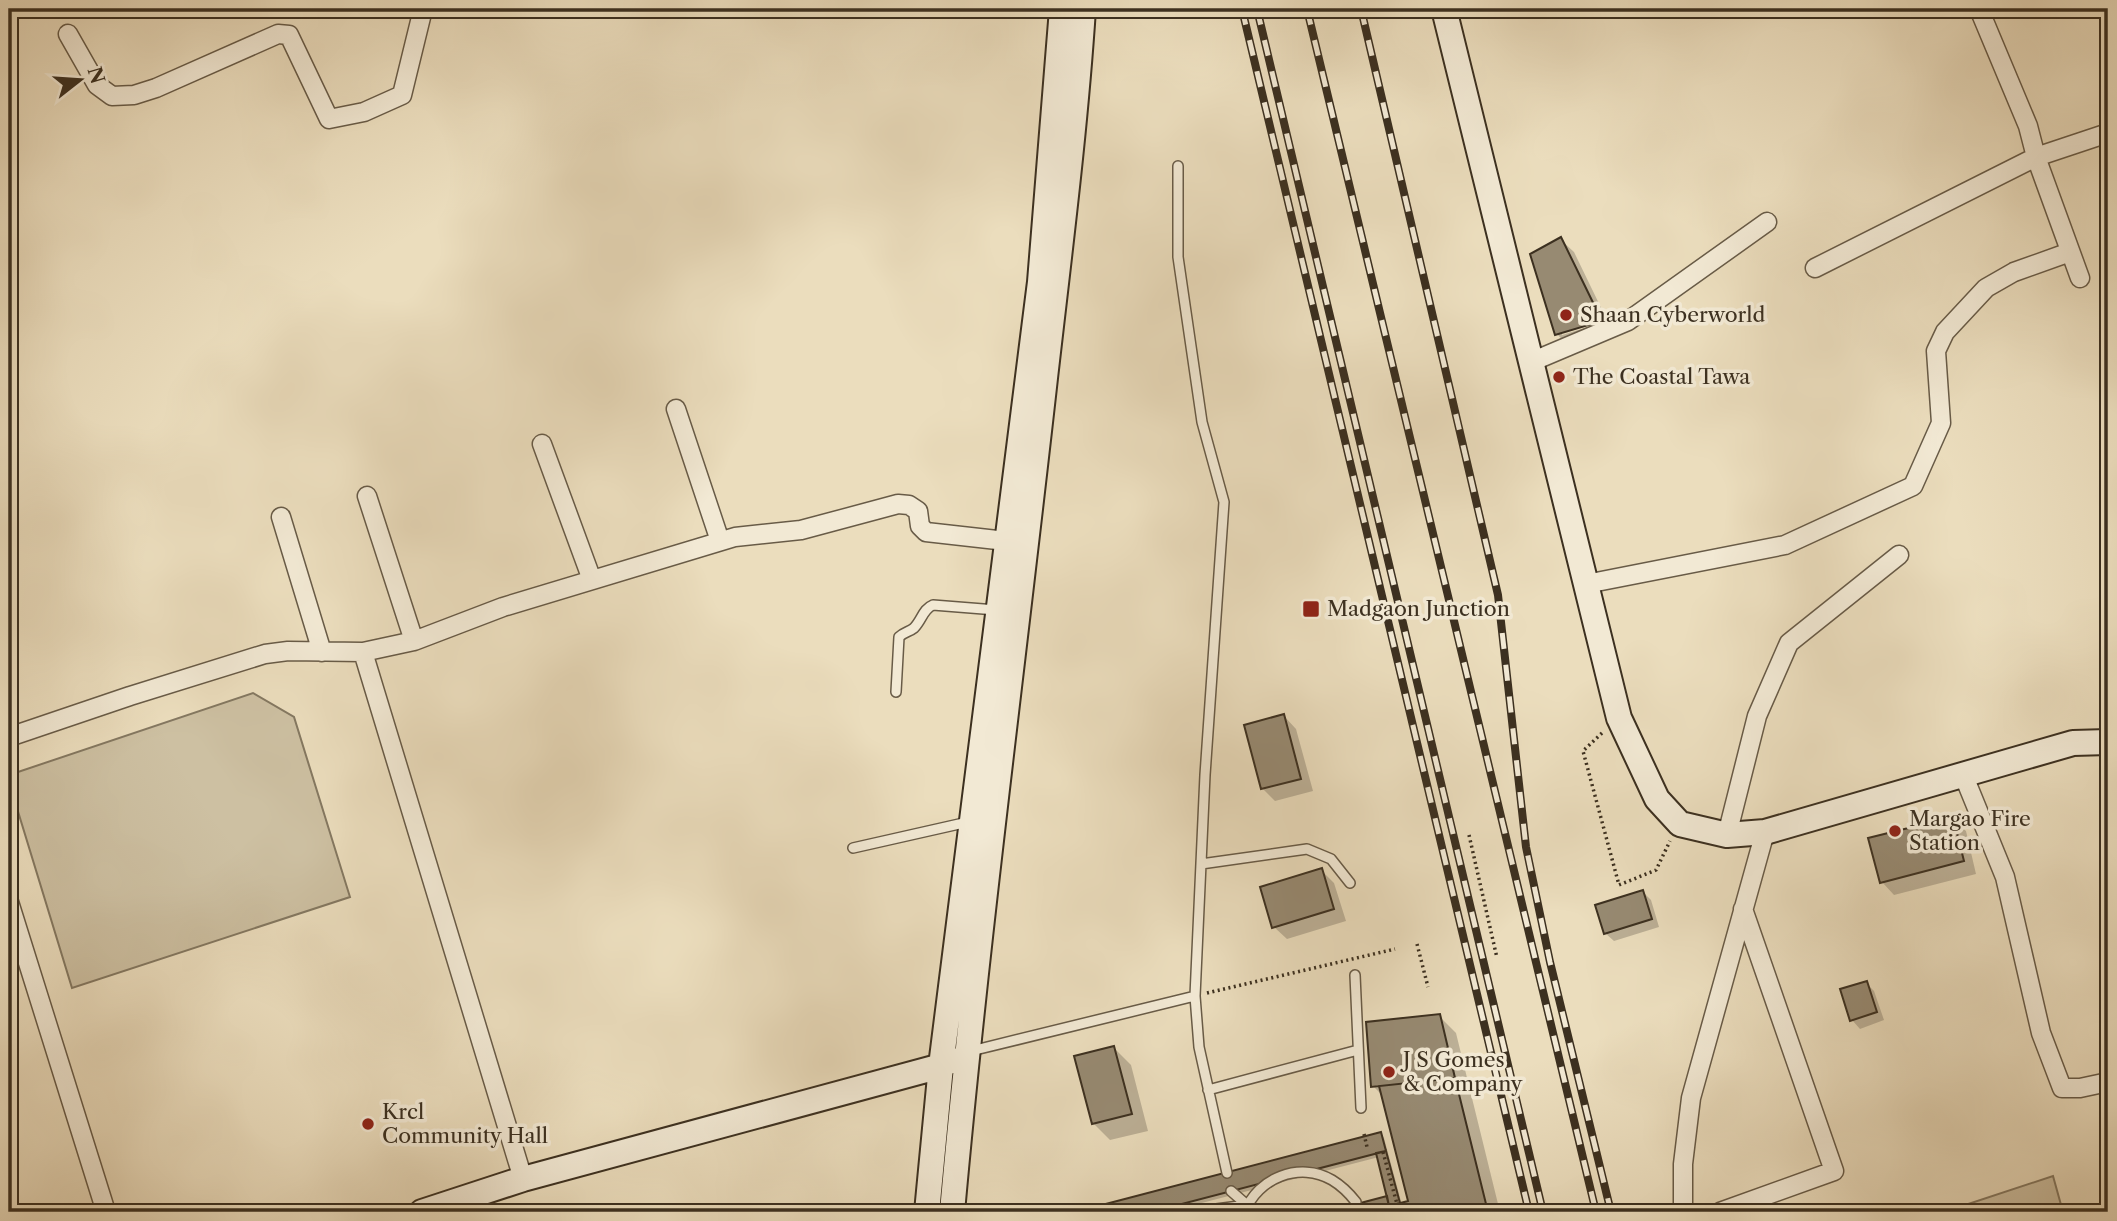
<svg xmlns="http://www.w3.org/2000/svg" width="2117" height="1221" font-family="'Libre Caslon Text',serif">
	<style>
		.green { fill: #cdc0a2; stroke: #847861; stroke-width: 2 }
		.shadow { fill: #0003 }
		.building { fill: #978a72; stroke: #3c3020; stroke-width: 2 }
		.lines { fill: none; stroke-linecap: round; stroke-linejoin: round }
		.lane-casing { stroke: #685b47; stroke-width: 12 }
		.street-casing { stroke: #685b47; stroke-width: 21 }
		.secondary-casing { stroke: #3c3020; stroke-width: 28 }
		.path { stroke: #3c3020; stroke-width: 3.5; stroke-dasharray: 2 3.5; stroke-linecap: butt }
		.lane { stroke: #f2e9d4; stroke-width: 9 }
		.street { stroke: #f2e9d4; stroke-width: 18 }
		.secondary { stroke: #f2e9d4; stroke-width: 24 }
		.rail-casing { stroke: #3c3020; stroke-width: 8 }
		.rail { stroke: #f2e9d4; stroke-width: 5; stroke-dasharray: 16; stroke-linecap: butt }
		.poi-dot { fill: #8f2418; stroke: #f2e9d4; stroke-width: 2.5 }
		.labels { text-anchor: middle; stroke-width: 7; stroke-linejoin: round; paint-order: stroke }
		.poi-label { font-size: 21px; fill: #3c3020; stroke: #f2e9d4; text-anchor: start }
	</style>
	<rect width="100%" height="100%" fill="#ebddbd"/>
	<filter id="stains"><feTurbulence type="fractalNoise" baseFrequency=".00286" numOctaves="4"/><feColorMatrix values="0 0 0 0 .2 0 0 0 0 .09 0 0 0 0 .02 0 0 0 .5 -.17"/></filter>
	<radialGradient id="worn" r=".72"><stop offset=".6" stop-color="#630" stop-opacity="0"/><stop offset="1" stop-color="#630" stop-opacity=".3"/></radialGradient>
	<path class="green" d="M253 693 294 717 350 897 72 988 9 782V775Z
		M2053 1176 2063 1212H1944Z"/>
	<path class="shadow" d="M1561 240 1574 252 1606 318 1562 331V335L1607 321 1569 347 1557 334Z
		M1284 716 1296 729 1313 791 1275 801 1263 789 1246 726Z
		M1953 819 1966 831 1976 874 1894 895 1882 882Z
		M1321 870 1334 883 1346 921 1287 939 1274 927Z
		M1643 892 1651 900 1659 927 1614 941 1605 933Z
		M1866 983 1874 991 1884 1020 1860 1029 1852 1020Z
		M1439 1016 1456 1033 1500 1212H1337L1389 1198 1379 1157 1167 1212H1082L1381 1134 1384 1138 1402 1205 1410 1203 1383 1096 1373 1086Z
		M1114 1048 1131 1065 1148 1131 1110 1140 1093 1123Z"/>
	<path class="building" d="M1561 237 1602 321 1555 335 1530 254Z
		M1284 714 1301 779 1261 789 1244 725Z
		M1953 817 1964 861 1880 883 1868 838Z
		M1322 868 1334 909 1272 928 1260 887Z
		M1643 890 1652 919 1604 934 1595 905Z
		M1867 981 1877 1012 1850 1021 1840 989Z
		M1440 1014 1455 1078 1371 1087 1366 1022Z
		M1114 1046 1132 1114 1092 1124 1074 1056Z
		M1455 1078 1488 1212H1335L1334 1210 1387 1196 1389 1206 1408 1201 1379 1086Z
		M1381 1132 1386 1151 1151 1212H1075Z
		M1386 1151 1400 1203 1389 1206 1376 1153Z"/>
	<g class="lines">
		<g class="lane-casing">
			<path id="lane" d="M1178 166V257L1202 422 1224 502 1205 775 1195 996 1199 1047 1227 1173
				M896 692 899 637C904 632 909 632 914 628 922 620 923 609 933 605L996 610
				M853 848 968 822
				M1201 864 1307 849 1331 859 1350 883
				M1355 975 1361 1108
				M971 1051 1195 996
				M1208 1090 1358 1050
				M1231 1191 1247 1205
				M1193 1212 1247 1205
				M1245 1212C1257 1178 1300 1161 1332 1180 1342 1186 1349 1193 1356 1202"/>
		</g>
		<g class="street-casing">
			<path id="street" d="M1979 9 2028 126 2036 157 2080 278
				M68 34 97 85 112 96 134 95 156 88 278 34 289 35 329 119 364 112 402 95 423 9
				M1815 268 2036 157 2108 133
				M1531 362 1628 321 1767 222
				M676 409 720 541
				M542 444 592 580
				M367 496 414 641 503 607 735 537 801 530 898 504 909 505 918 511 920 526 926 532 1006 541
				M281 517 322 652
				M1586 584 1785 545 1913 486 1941 423 1936 351 1945 332 1986 288 2014 272 2070 252
				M363 652 523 1179
				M9 737 130 696 265 654 288 651 363 652 414 641
				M1963 774 2005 877 2041 1033 2062 1088H2080L2108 1082
				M1727 835 1757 716 1789 643 1899 555
				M9 902 106 1212
				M1683 1212V1164L1691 1098 1765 832
				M1720 1212 1834 1171 1743 909"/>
		</g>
		<g class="secondary-casing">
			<path id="secondary" d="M1444 9 1619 718 1657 799 1680 824 1727 835 1765 832 2073 743 2108 742
				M422 1212 523 1179 941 1066 952 1060
				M927 1212 941 1066 1040 282 1062 9
				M952 1212C977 934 1014 656 1045 378 1059 255 1075 132 1083 9"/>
		</g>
		<path class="path" d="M1602 733 1583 751 1619 885 1656 870 1670 841
			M1469 835 1497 958
			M1417 944 1428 987
			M1207 993 1395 949
			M1364 1134 1367 1147
			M1383 1152 1397 1204"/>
		<use href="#lane" class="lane"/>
		<use href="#street" class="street"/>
		<use href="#secondary" class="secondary"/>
		<g class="rail-casing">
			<path id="rail" d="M1242 9 1529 1212
				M1257 9 1543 1212
				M1307 9 1596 1212
				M1361 9 1498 595 1526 847 1550 962 1611 1212"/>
		</g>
		<use href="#rail" class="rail"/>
	</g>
	<g class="poi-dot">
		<circle cx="1566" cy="315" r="7"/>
		<circle cx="1559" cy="377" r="7"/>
		<rect x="1302" y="600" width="18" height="18" rx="3.5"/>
		<circle cx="1895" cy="831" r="7"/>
		<circle cx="1389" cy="1072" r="7"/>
		<circle cx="368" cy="1124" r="7"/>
	</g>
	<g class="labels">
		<g class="poi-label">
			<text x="1580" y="322">Shaan Cyberworld</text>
			<text x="1573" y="384">The Coastal Tawa</text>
			<text x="1327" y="616">Madgaon Junction</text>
			<text x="1909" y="826">Margao Fire<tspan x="1909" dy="24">Station</tspan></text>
			<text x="1403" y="1067">J S Gomes<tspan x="1403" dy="24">&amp; Company</tspan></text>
			<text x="382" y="1119">Krcl<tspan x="382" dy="24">Community Hall</tspan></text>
		</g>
	</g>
	<rect width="2117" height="1221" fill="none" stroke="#ebddbd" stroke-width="35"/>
	<rect x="10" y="10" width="2096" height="1200" fill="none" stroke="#3c3020" stroke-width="3.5"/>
	<rect x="18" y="18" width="2082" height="1186" fill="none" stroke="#3c3020" stroke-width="2"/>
	<g transform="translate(80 80) rotate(73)" stroke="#f2e9d4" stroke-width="5" paint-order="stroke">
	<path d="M0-5L12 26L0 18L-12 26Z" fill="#3c3020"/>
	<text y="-10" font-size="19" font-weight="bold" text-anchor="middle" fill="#3c3020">N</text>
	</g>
	<rect width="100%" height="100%" filter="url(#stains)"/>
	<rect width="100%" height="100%" fill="url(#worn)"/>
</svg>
